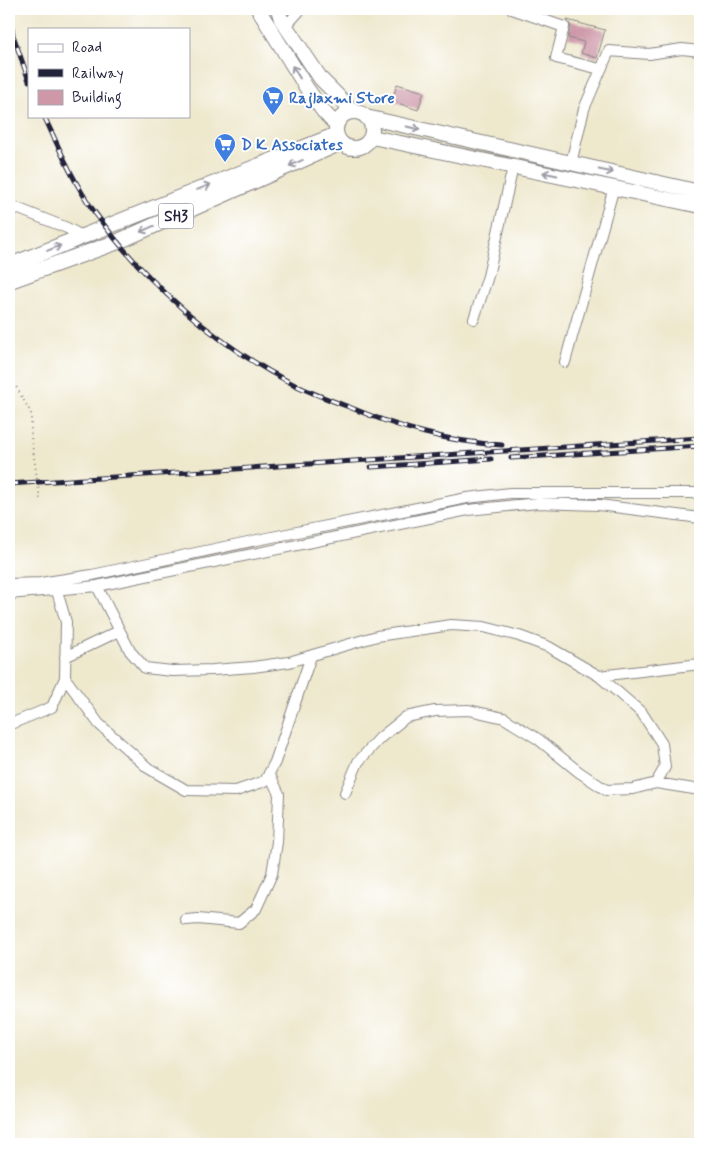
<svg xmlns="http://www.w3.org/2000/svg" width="709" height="1153" font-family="Mynerve,sans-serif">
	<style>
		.building { fill: #ce98a9 }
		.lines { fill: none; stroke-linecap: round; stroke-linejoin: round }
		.minor-casing { stroke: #888584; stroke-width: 12 }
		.secondary-casing { stroke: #888584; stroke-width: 16 }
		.primary-casing { stroke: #888584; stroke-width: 17 }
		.path { stroke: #888584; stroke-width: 2; stroke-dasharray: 1 4; stroke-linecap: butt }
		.minor { stroke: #fff; stroke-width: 10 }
		.secondary { stroke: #fff; stroke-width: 14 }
		.primary { stroke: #fff; stroke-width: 15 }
		.rail-casing { stroke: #22223b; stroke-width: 5 }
		.rail { stroke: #fff; stroke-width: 3; stroke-dasharray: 9; stroke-linecap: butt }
		.oneway { stroke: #9c9ca7 }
		.labels { text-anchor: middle; stroke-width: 4; stroke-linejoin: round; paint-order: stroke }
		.shield { fill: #fff; stroke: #646476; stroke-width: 1 }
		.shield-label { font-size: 15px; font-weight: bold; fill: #22223b }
		.shop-label { font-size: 16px; font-weight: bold; fill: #366cbe; stroke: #fff; text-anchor: start }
	</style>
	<rect width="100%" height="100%" fill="#fff"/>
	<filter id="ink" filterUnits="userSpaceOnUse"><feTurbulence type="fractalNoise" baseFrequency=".02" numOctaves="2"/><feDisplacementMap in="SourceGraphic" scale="10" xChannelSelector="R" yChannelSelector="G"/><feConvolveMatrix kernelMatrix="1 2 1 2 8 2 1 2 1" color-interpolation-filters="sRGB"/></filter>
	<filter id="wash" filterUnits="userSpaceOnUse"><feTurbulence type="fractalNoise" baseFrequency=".0096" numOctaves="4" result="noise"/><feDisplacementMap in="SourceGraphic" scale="20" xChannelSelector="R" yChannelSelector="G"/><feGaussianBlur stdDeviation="1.12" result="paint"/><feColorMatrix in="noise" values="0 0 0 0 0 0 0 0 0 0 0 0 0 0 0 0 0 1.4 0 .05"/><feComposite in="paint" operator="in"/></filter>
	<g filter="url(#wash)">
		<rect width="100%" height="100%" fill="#eee8cd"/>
		<g id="blocks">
			<path class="building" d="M567 20 605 30 597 58 581 53 584 42 568 38 571 26Z
				M397 84 424 92 418 110 392 101Z"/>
		</g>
	</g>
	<g filter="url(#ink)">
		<use href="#blocks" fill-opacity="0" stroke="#888584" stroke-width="1"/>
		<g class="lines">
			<g class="minor-casing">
				<path id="minor" d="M512 9 564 27 556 58 600 69
					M286 26 301 9
					M571 163 584 109 609 51 649 54 682 49 700 51
					M9 205 67 228 82 236
					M474 319 488 276 513 167
					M565 362 614 187
					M9 584 40 583 92 575 262 539 467 498 510 493H700
					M97 586 130 651 145 668 172 671 213 670 253 667 289 662 377 636 451 625 484 627 519 636 549 647 599 676 642 713 662 744 665 767 656 783 633 789 606 790 579 772 538 739 504 718 469 710 435 711 406 717 380 738 358 762 345 793
					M9 594 97 586 468 510 538 503 599 505 700 518
					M65 657 119 631
					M599 676 700 664
					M65 678 99 724 148 768 186 790 236 791 265 781 275 762 311 656
					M9 723H13L52 707 65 678 66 622 57 591
					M656 783 700 790
					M186 920 198 919 239 923 256 909 272 874 277 842 279 794 269 773"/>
			</g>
			<g class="secondary-casing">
				<path id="secondary" d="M258 9 306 87 323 111 336 125
					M278 9 281 19 321 79 353 111
					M336 130a18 18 0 1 1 36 0a18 18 0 1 1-36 0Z
					M366 117 700 192
					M372 137 700 206"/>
			</g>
			<g class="primary-casing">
				<path id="primary" d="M9 266 336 135
					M9 281 117 242 340 143"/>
			</g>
			<path class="path" d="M9 374 31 413V437L40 499 39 502"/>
			<use href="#minor" class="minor"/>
			<use href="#secondary" class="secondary"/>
			<use href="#primary" class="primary"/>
			<g class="rail-casing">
				<path id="rail" d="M9 12 13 35 29 81
					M44 116C59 148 73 181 93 210 144 281 214 344 293 384 311 393 330 400 349 407 400 428 447 442 502 445
					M511 458 700 446
					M371 467 491 459
					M9 484 700 438"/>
			</g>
			<use href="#rail" class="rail"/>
		</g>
		<defs><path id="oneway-shaft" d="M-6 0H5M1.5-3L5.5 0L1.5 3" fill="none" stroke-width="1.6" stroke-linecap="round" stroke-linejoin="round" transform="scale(1.25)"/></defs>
		<g class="oneway">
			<use href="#oneway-shaft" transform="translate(296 72) rotate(-122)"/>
			<use href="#oneway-shaft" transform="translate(413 128) rotate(13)"/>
			<use href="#oneway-shaft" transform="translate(296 163) rotate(156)"/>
			<use href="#oneway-shaft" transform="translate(606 171) rotate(12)"/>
			<use href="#oneway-shaft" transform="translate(550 174) rotate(-168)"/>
			<use href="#oneway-shaft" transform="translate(204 187) rotate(-22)"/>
			<use href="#oneway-shaft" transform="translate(147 229) rotate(156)"/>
			<use href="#oneway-shaft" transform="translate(54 248) rotate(-22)"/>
		</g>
	</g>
	<defs>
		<g id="supermarket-pin" transform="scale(1.125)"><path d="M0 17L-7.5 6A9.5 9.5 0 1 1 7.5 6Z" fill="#3f7fe0" stroke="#fff"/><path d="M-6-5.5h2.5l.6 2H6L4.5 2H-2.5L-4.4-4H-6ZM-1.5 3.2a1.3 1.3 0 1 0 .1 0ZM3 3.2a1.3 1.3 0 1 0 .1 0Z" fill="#fff"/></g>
	</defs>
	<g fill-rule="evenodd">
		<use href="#supermarket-pin" x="273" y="97"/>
		<use href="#supermarket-pin" x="225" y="144"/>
	</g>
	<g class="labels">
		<rect class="shield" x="158.5" y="203.5" width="35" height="25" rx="4"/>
		<g class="shield-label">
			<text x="176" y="221">SH3</text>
		</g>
		<g class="shop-label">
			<text x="289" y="103">Rajlaxmi Store</text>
			<text x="241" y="150">D K Associates</text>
		</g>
	</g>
	<rect width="709" height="1153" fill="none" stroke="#fff" stroke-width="30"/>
	<rect x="28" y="28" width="162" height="90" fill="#ffffff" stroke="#a7a7b1"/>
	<rect x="38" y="44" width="25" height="8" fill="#ffffff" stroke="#a7a7b1"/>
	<text x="72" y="52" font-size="15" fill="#22223b">Road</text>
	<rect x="38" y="69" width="25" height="8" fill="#22223b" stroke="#a7a7b1"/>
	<text x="72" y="78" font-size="15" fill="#22223b">Railway</text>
	<rect x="38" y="90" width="25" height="15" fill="#ce98a9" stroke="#a7a7b1"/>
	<text x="72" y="102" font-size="15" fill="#22223b">Building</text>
</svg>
